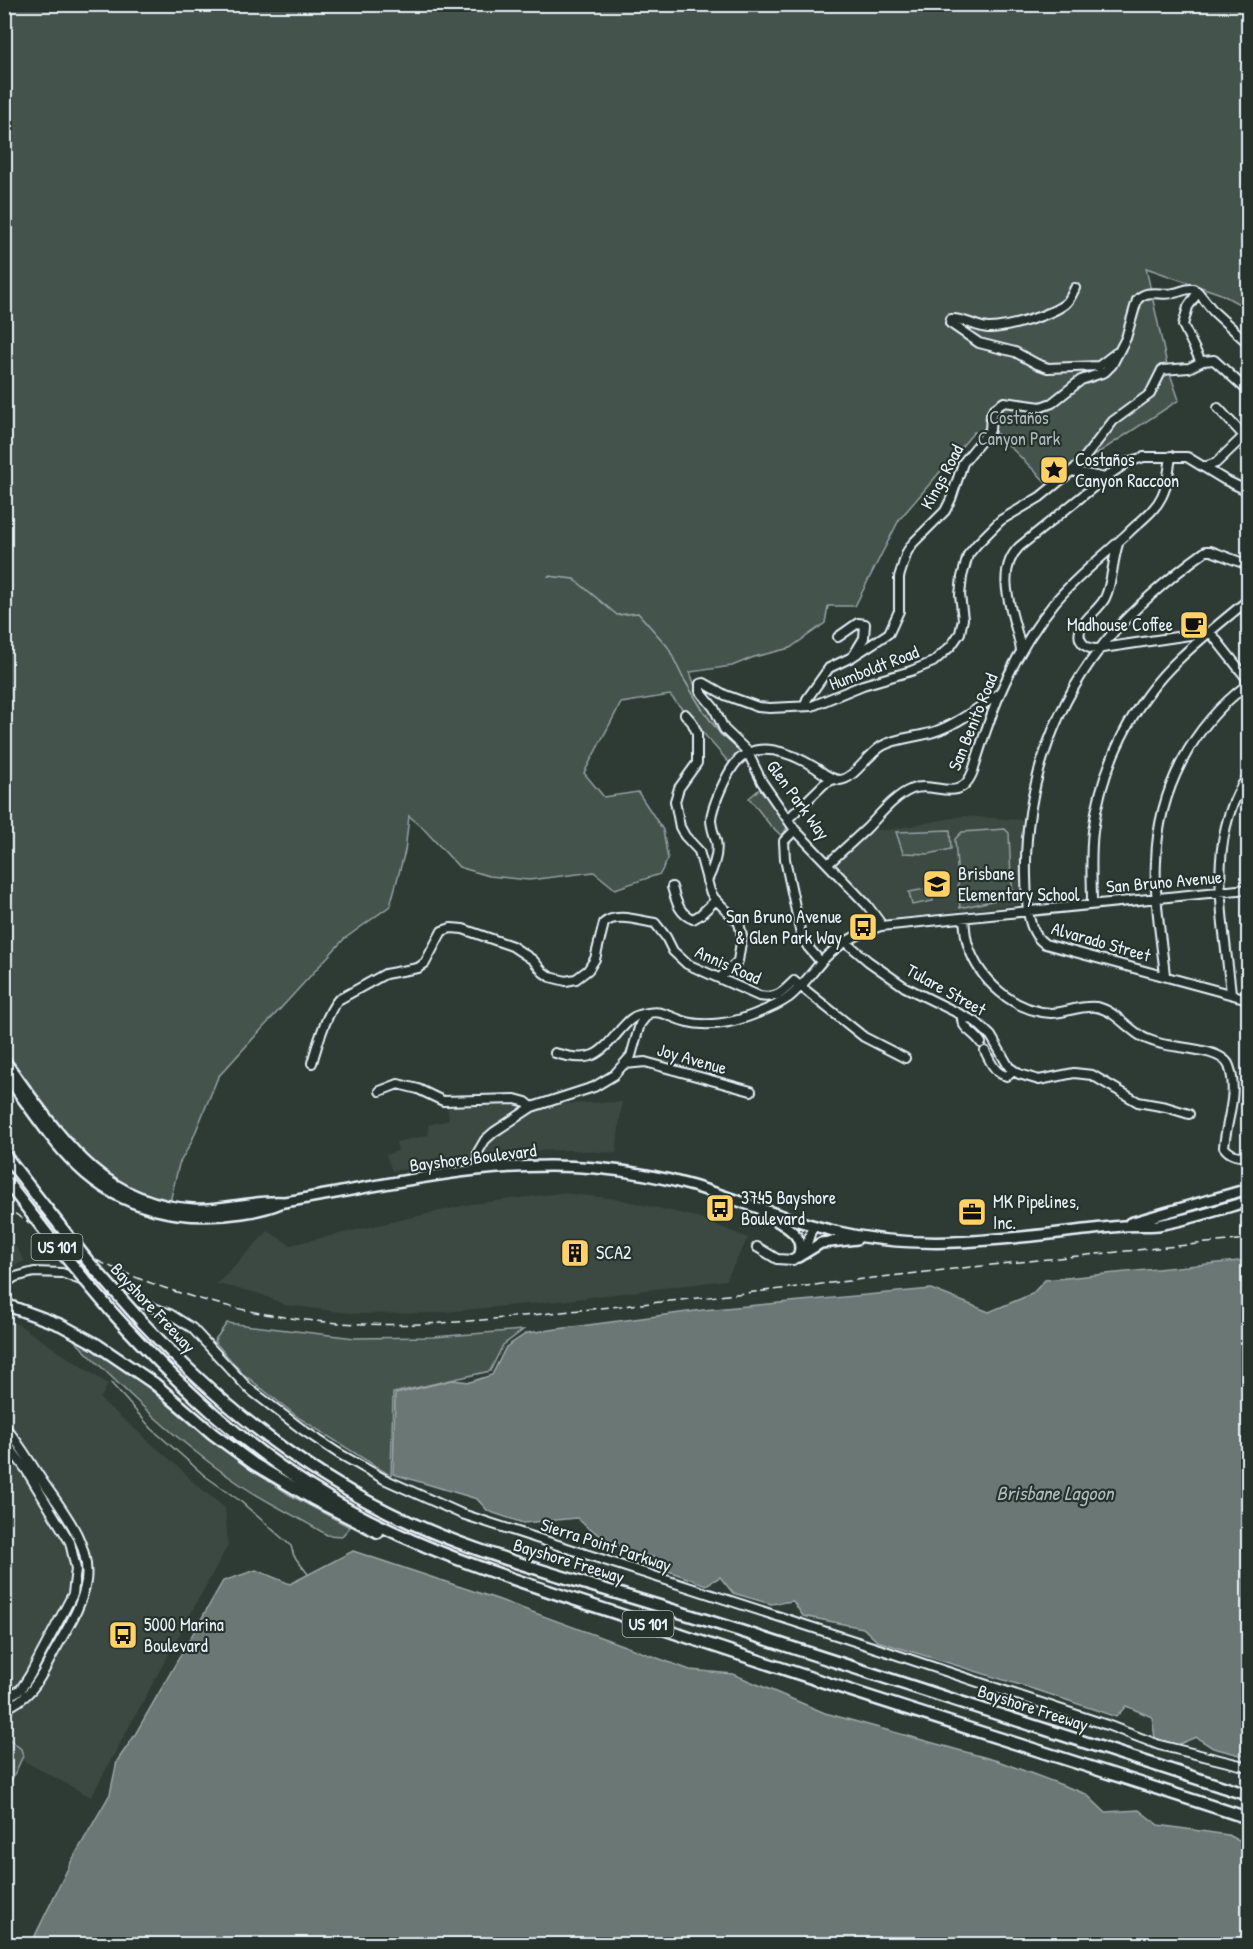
<svg xmlns="http://www.w3.org/2000/svg" width="1253" height="1949" font-family="'Patrick Hand',sans-serif">
	<style>
		.built { fill: #3b4843 }
		.green { fill: #45524e; stroke: #96a2a3; stroke-width: 1.5 }
		.water { fill: #6b7775; stroke: #9da8a9; stroke-width: 1.5 }
		.lines { fill: none; stroke-linecap: round; stroke-linejoin: round }
		.stream { stroke: #9da8a9; stroke-width: 1.5 }
		.minor-casing { stroke: #e8f1f8; stroke-width: 12 }
		.major-casing { stroke: #e8f1f8; stroke-width: 14 }
		.highway-casing { stroke: #e8f1f8; stroke-width: 15 }
		.minor { stroke: #26332d; stroke-width: 8 }
		.major { stroke: #26332d; stroke-width: 9 }
		.highway { stroke: #26332d; stroke-width: 10 }
		.rail { stroke: #e8f1f8; stroke-width: 1.5; stroke-dasharray: 9 4.5; stroke-linecap: butt }
		.highway-bridge-casing { stroke: #e8f1f8; stroke-width: 15; stroke-linecap: butt }
		.highway-bridge { stroke: #26332d; stroke-width: 10 }
		.labels { text-anchor: middle; stroke-width: 4.5; stroke-linejoin: round; paint-order: stroke }
		.shield { fill: #26332d; stroke: #aeb8bb; stroke-width: 1.5 }
		.shield-label { font-size: 16px; font-weight: bold; fill: #e8f1f8 }
		.park-label { font-size: 18px; fill: #afb9bc; stroke: #26332d }
		.poi-label { font-size: 18px; fill: #e8f1f8; stroke: #26332d; text-anchor: start }
		.street-label { font-size: 18px; fill: #e8f1f8; stroke: #26332d }
		.water-label { font-size: 20px; font-style: italic; fill: #b0babd; stroke: #26332d }
	</style>
	<rect width="100%" height="100%" fill="#2e3b35"/>
	<filter id="ink" filterUnits="userSpaceOnUse"><feTurbulence type="fractalNoise" baseFrequency=".0167" numOctaves="2"/><feDisplacementMap in="SourceGraphic" scale="12" xChannelSelector="R" yChannelSelector="G"/><feConvolveMatrix kernelMatrix="1 2 1 2 8 2 1 2 1" color-interpolation-filters="sRGB"/></filter>
	<g filter="url(#ink)">
		<path class="built" d="M963 816 1022 820 1021 904 887 919 835 864 869 830H888Z
			M509 1101 520 1105 528 1114 554 1104 622 1102 616 1153 571 1150 526 1151 392 1171 386 1155 398 1151 396 1142 429 1135 428 1125 449 1120 447 1105Z
			M561 1193 618 1199 697 1217 748 1238 726 1280 567 1300 434 1313 358 1314 285 1305 258 1293 217 1284 268 1231 290 1245 471 1204Z
			M5 1230 25 1261 5 1270Z
			M4 1319 19 1325 108 1384 100 1399 182 1470 192 1481 225 1508 228 1545 91 1797 5 1751Z"/>
		<path class="green" d="M4 5H1248V309L1221 294 1146 268 1167 365 1179 400 1049 485 997 434 974 432 899 520 855 606H828L825 623 790 648 754 657 732 666 690 672 697 692 745 752 731 765 670 695 621 703 584 773 604 797 638 792 663 830 668 859 660 874 615 889 594 872 529 880 489 876 459 867 421 826 409 816 405 851 390 906 344 939 218 1077 191 1143 179 1164 170 1202C145 1193 120 1185 100 1168 62 1137 33 1089 5 1050Z
			M762 787 788 826 782 836 770 825 749 798Z
			M1005 829 1009 833 1011 878 1014 896 960 908 955 839 962 832Z
			M950 830 951 849 929 854 903 853 896 832Z
			M931 888 933 901 912 905 909 892Z
			M227 1323 355 1338 433 1337 523 1330 503 1345 490 1371 393 1393 391 1476 299 1418 242 1373 214 1341Z
			M71 1337 127 1369 168 1405 242 1463 290 1495 350 1527 342 1536 327 1535C300 1518 271 1505 244 1487 180 1445 125 1391 71 1337Z
			M5 1736 21 1749 23 1756 5 1794Z"/>
		<path class="water" d="M1248 1260V1757L1213 1748 1196 1737 1177 1745 1155 1738 1152 1717 1126 1706 1116 1717 1043 1692 877 1641 863 1628 803 1616 793 1601 771 1604 733 1593 720 1577 706 1585 666 1570 653 1557 628 1552 588 1528 577 1518 523 1523 488 1511 477 1499 393 1474 395 1394 452 1380 470 1382 492 1375 506 1347 527 1333 703 1310 931 1289 989 1312 1032 1294 1045 1280Z
			M353 1551 497 1599 690 1670 733 1674 825 1713 998 1761 1086 1794 1105 1812 1139 1810 1158 1825 1228 1835 1248 1846V1944H31L71 1862 110 1794 117 1761 133 1738 223 1581 256 1570 290 1584Z"/>
		<g class="lines">
			<path class="stream" d="M548 576 574 579 617 615 638 613 668 647 682 676 702 709 721 735 740 749
				M111 1383 152 1429 205 1476 239 1500 291 1546 294 1556 308 1574"/>
			<g class="minor-casing">
				<path id="minor" d="M1075 288C1072 294 1070 300 1065 304 1051 315 1005 329 988 328 975 327 964 318 951 319L950 323 979 343 1015 352 1037 364 1048 368 1099 366 1116 353
					M1198 292 1188 307 1183 325 1201 362
					M1205 467 1216 463 1244 436 1218 408
					M1072 471 1105 478
					M1118 544C1112 562 1113 581 1105 598 1099 610 1083 619 1080 631 1077 642 1087 649 1096 649L1210 632 1248 680
					M1248 565 1211 551H1206C1172 575 1124 616 1099 650 1050 714 1024 795 1026 876 1027 898 1025 931 1045 944L1248 999
					M838 637 858 623 865 624 864 638 853 656
					M1021 650C1016 619 992 574 1019 547L1106 477 1128 462 1144 457H1187L1225 480 1248 491
					M805 706 807 699 829 668 852 657 889 633 899 611V577L907 552 913 543 945 511 951 499 963 463 990 430 991 415 994 409 1004 402 1041 407 1052 403 1081 380 1105 372 1112 365 1126 338 1137 300C1147 288 1161 296 1174 293 1181 292 1186 288 1193 289L1198 292 1214 312 1248 343
					M685 714 692 722 697 733V763L679 788 675 801 680 827 685 836 699 851 710 891 714 898 739 923 742 936 738 961 720 978
					M788 819 824 784 834 779
					M795 830 784 841 785 859 801 935 808 947 821 962
					M828 864C840 853 853 841 866 829 879 816 894 796 912 789 934 780 960 806 973 771 992 707 1012 655 1055 602 1077 576 1104 556 1128 533 1140 521 1155 511 1162 496 1168 484 1169 469 1171 456
					M707 881C713 869 719 854 716 841 714 834 711 827 711 819 712 806 726 776 734 765 755 737 792 753 816 768 823 773 831 780 840 780 854 779 867 755 882 746 900 736 920 738 939 730 958 723 980 707 997 695
					M672 887C676 901 679 914 693 919L700 915 716 900
					M1092 904C1092 880 1090 856 1093 831 1101 767 1132 703 1179 659 1201 638 1225 619 1248 600
					M964 918C965 927 965 936 968 945 979 980 1013 1011 1051 1013 1066 1013 1080 1005 1096 1007 1114 1010 1126 1027 1141 1036 1147 1040 1155 1042 1162 1044 1178 1048 1223 1049 1229 1066 1239 1093 1226 1121 1224 1147 1229 1154 1241 1160 1248 1152
					M881 926 879 921 867 905 795 830 762 782 747 751 724 729 714 708 700 691V684L704 683 725 695 758 707 770 708 812 706 863 685 911 671 933 662 951 646 960 633 963 619 960 595 962 577 968 555 977 544 1001 520 1040 497 1079 465 1113 421 1150 394 1162 370 1189 368 1203 361 1214 360 1248 391
					M846 942 868 961 905 987 976 1022 991 1036 1009 1067 1019 1074 1039 1080 1074 1073 1092 1075 1138 1102 1166 1107 1189 1114
					M1165 975C1161 938 1154 899 1156 861 1158 790 1192 726 1248 684
					M1231 993C1224 922 1204 839 1248 776
					M962 1015C960 1029 975 1032 981 1043
					M985 1051C990 1061 995 1074 1007 1076L1014 1071
					M555 1053C592 1064 599 1055 621 1029 627 1023 631 1017 639 1015 664 1008 665 1016 687 1022 706 1027 732 1023 750 1016 763 1011 777 1006 788 998 801 988 811 974 822 961 838 944 859 933 881 926L1248 889
					M312 1063C317 1045 326 1014 338 1000L385 974 418 968 425 963 442 931 451 928 463 929 512 946 533 960 543 972 550 977 566 981 576 979 588 970 595 959 604 923C616 912 640 921 655 923L666 937 673 951 687 964 759 996C777 999 782 993 794 981L864 1037 905 1058
					M625 1064 645 1062 751 1091
					M380 1091 398 1084 418 1089 443 1101 515 1099 526 1102 532 1107
					M478 1170V1152L485 1140 494 1132 532 1107 594 1087 614 1075 631 1056 640 1024 648 1014
					M757 1247 777 1259 793 1260 805 1250 813 1225
					M4 1284 15 1277 34 1272 62 1273 170 1314 192 1328 248 1388 303 1430 338 1453 384 1479 462 1514 882 1650 1107 1725 1159 1745 1248 1767
					M4 1426C19 1442 29 1461 41 1479 61 1509 91 1542 86 1581 82 1607 66 1630 54 1652 40 1678 33 1697 4 1709
					M4 1440 25 1468 70 1542 76 1569 73 1594 30 1675 21 1689 4 1699"/>
			</g>
			<g class="major-casing">
				<path id="major" d="M4 1060C56 1129 97 1204 193 1209 224 1211 253 1200 284 1202 387 1185 492 1158 596 1168 629 1171 662 1177 693 1186 740 1200 786 1220 834 1231 932 1255 1025 1235 1123 1226 1135 1225 1146 1226 1158 1225 1189 1220 1218 1210 1248 1201
					M4 1073C28 1104 49 1139 77 1166 122 1210 182 1222 242 1213 256 1211 268 1209 281 1203
					M762 1212C779 1223 808 1233 798 1257
					M1130 1223 1248 1189
					M798 1257 821 1243 857 1239"/>
			</g>
			<g class="highway-casing">
				<path id="highway" d="M4 1154 46 1208
					M4 1304 61 1325 96 1344 155 1384 213 1434 254 1464 313 1499 378 1532
					M111 1311C177 1384 247 1450 332 1500 431 1558 543 1588 651 1625 849 1692 1049 1753 1248 1818
					M142 1322C214 1399 293 1465 388 1512 450 1543 517 1563 583 1583 640 1600 697 1617 753 1635 918 1688 1083 1741 1248 1795"/>
			</g>
			<use href="#minor" class="minor"/>
			<use href="#major" class="major"/>
			<use href="#highway" class="highway"/>
			<path class="rail" d="M4 1206C107 1280 239 1321 364 1324 437 1327 509 1317 581 1310 661 1302 742 1294 822 1284 964 1267 1106 1253 1248 1239"/>
			<g class="highway-bridge-casing">
				<path id="highway-bridge" d="M6 1181 58 1248 111 1311
					M46 1208 87 1260 142 1322"/>
			</g>
			<use href="#highway-bridge" class="highway-bridge"/>
		</g>
	</g>
	<defs>
		<g id="sight-square" transform="scale(1.5)"><rect x="-9" y="-9" width="18" height="18" rx="4" fill="#ffd166" stroke="#26332d"/><path d="M0-6L1.8-2.2L6-1.7L2.9 1.2L3.7 5.4L0 3.3L-3.7 5.4L-2.9 1.2L-6-1.7L-1.8-2.2Z" fill="#111"/></g>
		<g id="cafe-square" transform="scale(1.5)"><rect x="-9" y="-9" width="18" height="18" rx="4" fill="#ffd166" stroke="#26332d"/><path d="M-5.5-4.5H6V0H3Q3 3.5 0 3.5H-2.5Q-5.5 3.5-5.5 0ZM3-3.2v2h1.7v-2ZM-6 4.5H4V6H-6Z" fill="#111"/></g>
		<g id="school-square" transform="scale(1.5)"><rect x="-9" y="-9" width="18" height="18" rx="4" fill="#ffd166" stroke="#26332d"/><path d="M0-5L7-2L0 1L-7-2ZM-4 1L0 2.5L4 1V4Q0 6-4 4Z" fill="#111"/></g>
		<g id="bus-square" transform="scale(1.5)"><rect x="-9" y="-9" width="18" height="18" rx="4" fill="#ffd166" stroke="#26332d"/><path d="M-5-6H5V4H4V6H2V4H-2V6H-4V4H-5ZM-3.5-4V0h7V-4ZM-3.5 1.2v1.5H-2V1.2ZM2 1.2v1.5H3.5V1.2Z" fill="#111"/></g>
		<g id="office-square" transform="scale(1.5)"><rect x="-9" y="-9" width="18" height="18" rx="4" fill="#ffd166" stroke="#26332d"/><path d="M-6-3h4V-5.5h4V-3h4V5H-6ZM-1-4.5V-3h2v-1.5ZM-6 0V1H6V0Z" fill="#111"/></g>
		<g id="building-square" transform="scale(1.5)"><rect x="-9" y="-9" width="18" height="18" rx="4" fill="#ffd166" stroke="#26332d"/><path d="M-4-6H4V6H1V3H-1V6H-4ZM-2.5-4.3h1.7v1.8h-1.7ZM.8-4.3h1.7v1.8H.8ZM-2.5-1h1.7V.8h-1.7ZM.8-1h1.7V.8H.8Z" fill="#111"/></g>
	</defs>
	<g fill-rule="evenodd">
		<use href="#sight-square" x="1054" y="470"/>
		<use href="#cafe-square" x="1194" y="625"/>
		<use href="#school-square" x="937" y="884"/>
		<use href="#bus-square" x="863" y="927"/>
		<use href="#bus-square" x="720" y="1208"/>
		<use href="#office-square" x="972" y="1212"/>
		<use href="#building-square" x="575" y="1253"/>
		<use href="#bus-square" x="123" y="1635"/>
	</g>
	<g class="labels">
		<g class="shield">
			<rect x="31.5" y="1234" width="51" height="26" rx="4.5"/>
			<rect x="622.5" y="1611" width="51" height="26" rx="4.5"/>
		</g>
		<g class="shield-label">
			<text x="57" y="1253">US 101</text>
			<text x="648" y="1630">US 101</text>
		</g>
		<g class="park-label">
			<text x="1019" y="424">Costaños<tspan x="1019" dy="21">Canyon Park</tspan></text>
		</g>
		<g class="poi-label">
			<text x="1075" y="466">Costaños<tspan x="1075" dy="21">Canyon Raccoon</tspan></text>
			<text x="1173" y="631" text-anchor="end">Madhouse Coffee</text>
			<text x="958" y="880">Brisbane<tspan x="958" dy="21">Elementary School</tspan></text>
			<text x="842" y="923" text-anchor="end">San Bruno Avenue<tspan x="842" dy="21">&amp; Glen Park Way</tspan></text>
			<text x="741" y="1204">3745 Bayshore<tspan x="741" dy="21">Boulevard</tspan></text>
			<text x="993" y="1208">MK Pipelines,<tspan x="993" dy="21">Inc.</tspan></text>
			<text x="596" y="1259">SCA2</text>
			<text x="144" y="1631">5000 Marina<tspan x="144" dy="21">Boulevard</tspan></text>
		</g>
		<g class="street-label">
			<text transform="translate(942 477) rotate(-62)" y="6">Kings Road</text>
			<text transform="translate(874 668) rotate(-21)" y="6">Humboldt Road</text>
			<text transform="translate(973 722) rotate(-68)" y="6">San Benito Road</text>
			<text transform="translate(798 800) rotate(54)" y="6">Glen Park Way</text>
			<text transform="translate(1164 882) rotate(-5)" y="6">San Bruno Avenue</text>
			<text transform="translate(1101 942) rotate(16)" y="6">Alvarado Street</text>
			<text transform="translate(728 965) rotate(24)" y="6">Annis Road</text>
			<text transform="translate(946 990) rotate(29)" y="6">Tulare Street</text>
			<text transform="translate(692 1059) rotate(16)" y="6">Joy Avenue</text>
			<text transform="translate(473 1158) rotate(-7)" y="6">Bayshore Boulevard</text>
			<text transform="translate(153 1308) rotate(47)" y="6">Bayshore Freeway</text>
			<text transform="translate(606 1545) rotate(18)" y="6">Sierra Point Parkway</text>
			<text transform="translate(569 1561) rotate(17)" y="6">Bayshore Freeway</text>
			<text transform="translate(1033 1708) rotate(18)" y="6">Bayshore Freeway</text>
		</g>
		<g class="water-label">
			<text x="1055" y="1500">Brisbane Lagoon</text>
		</g>
	</g>
	<rect width="1253" height="1949" fill="none" stroke="#26332d" stroke-width="24"/>
	<rect x="12" y="12" width="1229" height="1925" fill="none" stroke="#e8f1f8" stroke-width="2" filter="url(#ink)"/>
</svg>
